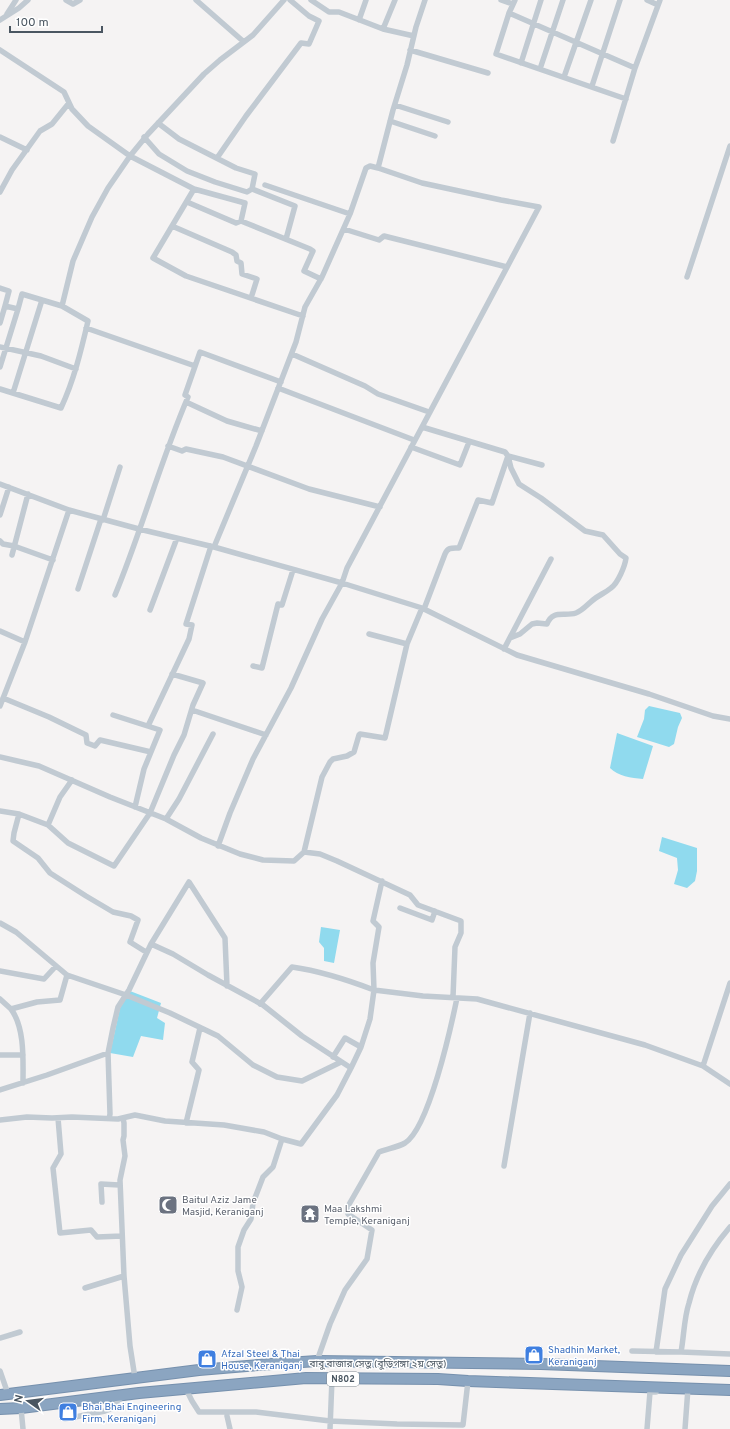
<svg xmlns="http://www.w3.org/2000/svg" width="730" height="1429" font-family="Overpass,'Noto Sans Bengali',sans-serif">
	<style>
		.water { fill: #90daee }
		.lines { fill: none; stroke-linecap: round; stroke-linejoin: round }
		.highway-casing { stroke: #7690ad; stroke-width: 12 }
		.street { stroke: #c1cad2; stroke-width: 5.5 }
		.highway { stroke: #8ba5c1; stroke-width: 10 }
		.labels { text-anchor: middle; stroke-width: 3; stroke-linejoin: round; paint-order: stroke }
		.shield { fill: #fff; stroke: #808990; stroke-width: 1 }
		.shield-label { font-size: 9px; font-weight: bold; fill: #4a5661 }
		.worship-label { font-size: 10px; fill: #5b616d; stroke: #fff; text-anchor: start }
		.shop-label { font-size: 10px; fill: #366cbe; stroke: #fff; text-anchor: start }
		.street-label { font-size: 10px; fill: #4a5661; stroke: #fff }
	</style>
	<rect width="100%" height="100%" fill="#f5f3f3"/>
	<path class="water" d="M649 706 680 713 682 718 678 727 674 744 669 747 637 737 644 719 645 710Z
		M617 733 653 746 643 779C631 778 618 776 610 768Z
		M662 837 697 848V871L695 881 687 888 674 884 678 870 677 858 659 851Z
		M321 927 340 930 334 963 324 961V948L319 942Z
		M130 991 161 1003 157 1018 165 1023 163 1040 141 1036 133 1057 110 1053 120 1008Z"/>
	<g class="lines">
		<g class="highway-casing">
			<path id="highway" d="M0 1395 199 1370 258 1365 317 1361 541 1364 730 1371
				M0 1409 21 1408 139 1393 306 1378 438 1379 468 1381 730 1390"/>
		</g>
		<path class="street" d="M66 0 73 4 80 0
			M196 0 244 42
			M311 0 329 12H339L383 29 414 36
			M501 0 513 4
			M515 0 509 13 635 68
			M647 0 658 5
			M509 13 496 54 626 99
			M7 14 16 0
			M0 20 19 8 28 0
			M359 20 366 0
			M383 29 395 0
			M0 50 64 92 72 109 88 126 130 156 194 189 153 258 186 276 303 316
			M410 50 488 73
			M521 63 541 0
			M540 69 563 0
			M564 77 591 0
			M592 86 620 0
			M395 105 448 122
			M390 121 435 136
			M158 123 179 139 236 168 255 174 252 189 295 206 286 239
			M0 137 27 150
			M144 137 159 154 187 171 215 182 247 192 252 189
			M613 141 635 68 660 0
			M217 158 246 116 301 43 309 44 319 21 309 16 290 0
			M265 185 350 214
			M194 189 245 203 241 221
			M0 192 12 170 40 131 52 124 69 103
			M187 202 236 223 241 221 310 249 313 251 304 271 321 279
			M172 226 232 252 236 255 237 261 241 263 242 274 257 279 251 298
			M344 229 379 240 384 236 507 267
			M687 277 730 146
			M0 288 9 291 5 306 18 309 22 294 62 306 88 321C81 351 74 380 61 408L0 389
			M62 306 73 261 92 217 108 188 130 156 148 134 204 74 220 60 253 35 284 0
			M0 323 5 306
			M86 328 195 366
			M0 347 41 356 76 369
			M292 354 365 386 378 394 429 412
			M0 367 18 309
			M278 388 414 440
			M13 393 42 300
			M186 402 227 421 262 431
			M422 427 505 452 508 456 492 503 478 500 459 548C452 548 448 547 445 554L424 609
			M168 446 182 451 186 449 223 457 309 489 380 507
			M411 447 460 465 469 442
			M0 484 69 510 139 529 214 547 342 583 422 608 517 655 649 694 713 716 730 719
			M0 515 9 487
			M103 520 120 467
			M0 541 3 544 14 546 53 560
			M214 547 256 446 296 342 305 307 322 277 350 214 366 168 370 166 378 168 393 110 407 65 416 27 425 0
			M12 555 28 494
			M78 589 101 519
			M115 595C142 530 160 462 188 397L185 395 200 352 281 382
			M150 610 177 538
			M0 631 25 642
			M369 634 407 644
			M510 638 520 634 532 624 537 623 547 624C553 609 564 617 576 613 582 611 588 604 593 600 599 595 605 593 611 588 618 583 625 566 626 558L620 554 603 535 585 531 541 498 519 484 511 468 508 456 542 465
			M504 649 551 559
			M253 666 262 668 278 604 282 605 293 570
			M3 698 49 717 86 735 87 743 95 746 100 740 151 752
			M0 706 25 642 69 510
			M192 710 266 735
			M113 715 160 730 144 769 135 807
			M148 726 189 639 192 625 186 624 211 546
			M0 757 39 766 110 797 166 819 201 838 240 854 263 860 294 861 304 852 320 854 337 861 410 895 418 905 461 921V933L455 947 453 997
			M0 811 19 814 48 825 68 843 114 866 150 813 174 755 184 735 193 705 203 683 172 674
			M19 814 14 833 13 841 38 858 50 873 86 896 113 912 131 916 138 920 130 942 146 952
			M166 819 179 799 213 734
			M48 825 60 797 72 780
			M218 846 230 813 253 759 291 688 322 619 342 583 347 568 539 207 501 200 422 183 378 168
			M304 852 322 777 330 762 333 759 347 756 354 752 359 735 360 734 385 738 407 644 422 608
			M400 908 432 920 435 911
			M0 923 16 932 67 975 126 995 170 1013 218 1036 253 1065 277 1077 302 1081 341 1062
			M151 944 189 882 225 938 227 986
			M0 971 44 979 56 966
			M0 999 11 1009 37 1002 60 1000 67 975
			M260 1004 292 967C320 971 348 980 374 990L373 963 379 927 373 921 382 881
			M11 1009C25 1028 23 1060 23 1083
			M0 1055H23
			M333 1057 345 1038 361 1047
			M703 1066 730 983
			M0 1090 47 1075 108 1053
			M58 1118 61 1154 53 1168 60 1233 91 1230 97 1237 122 1236
			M123 1118 124 1123V1136L123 1140 125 1156 120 1180 124 1276 130 1346 135 1378
			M109 1119 110 1114 108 1053 113 1028 118 1007 129 990 151 944 173 954 208 975 263 1005 302 1036 351 1068
			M0 1120 27 1117 52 1118 72 1117 118 1119 135 1115 165 1121 224 1125 264 1132 282 1139 273 1167 263 1177 253 1203 251 1219 244 1230 238 1247V1271L242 1287 237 1310
			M186 1123 199 1070 192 1062 200 1028
			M282 1139 301 1144 337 1095 351 1068 361 1047 370 1019 374 990 423 996 477 999 645 1045 703 1066 730 1084
			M504 1166 530 1013
			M102 1202 101 1184 119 1185
			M85 1288 124 1276
			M0 1338 20 1332
			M632 1351 681 1352 730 1354
			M656 1352 665 1289 681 1255 712 1206 730 1184
			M681 1352C684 1336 684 1318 689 1303 696 1275 711 1249 730 1227
			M317 1361 330 1324 345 1290 367 1259 372 1230 348 1214 347 1211V1208L379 1152C387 1149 398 1147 405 1143 429 1128 451 1027 457 998
			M0 1371 8 1394
			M186 1389 192 1401 199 1412H256L330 1421 397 1424 463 1425 468 1381
			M21 1408 23 1429
			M227 1416 230 1429
			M65 1419 105 1411 117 1407V1399L121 1398
			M330 1429 332 1379
			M647 1429 650 1392H656
			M685 1429 688 1388"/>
		<use href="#highway" class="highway"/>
	</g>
	<defs>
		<g id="mosque-square" transform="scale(1)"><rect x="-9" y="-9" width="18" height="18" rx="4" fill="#6b7280" stroke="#fff"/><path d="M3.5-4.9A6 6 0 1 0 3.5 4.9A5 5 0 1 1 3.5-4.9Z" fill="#fff"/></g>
		<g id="temple-square" transform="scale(1)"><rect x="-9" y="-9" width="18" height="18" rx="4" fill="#6b7280" stroke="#fff"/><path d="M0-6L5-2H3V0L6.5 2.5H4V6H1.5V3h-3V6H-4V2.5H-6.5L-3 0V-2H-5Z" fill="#fff"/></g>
		<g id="shop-square" transform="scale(1)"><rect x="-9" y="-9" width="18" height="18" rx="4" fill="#3f7fe0" stroke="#fff"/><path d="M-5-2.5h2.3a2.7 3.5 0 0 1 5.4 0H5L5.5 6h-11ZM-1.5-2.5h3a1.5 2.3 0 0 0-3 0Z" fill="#fff"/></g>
	</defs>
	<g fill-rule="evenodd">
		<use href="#mosque-square" x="168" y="1205"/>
		<use href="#temple-square" x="310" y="1214"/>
		<use href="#shop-square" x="534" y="1355"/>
		<use href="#shop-square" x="207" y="1359"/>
		<use href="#shop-square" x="68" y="1412"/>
	</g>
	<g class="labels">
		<rect class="shield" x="327" y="1372" width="32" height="14" rx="3"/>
		<g class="shield-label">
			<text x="343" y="1382">N802</text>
		</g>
		<g class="worship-label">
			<text x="182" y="1203">Baitul Aziz Jame<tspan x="182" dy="12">Masjid, Keraniganj</tspan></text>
			<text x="324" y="1212">Maa Lakshmi<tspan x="324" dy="12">Temple, Keraniganj</tspan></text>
		</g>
		<g class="shop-label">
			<text x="548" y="1353">Shadhin Market,<tspan x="548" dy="12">Keraniganj</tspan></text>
			<text x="221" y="1357">Afzal Steel &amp; Thai<tspan x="221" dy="12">House, Keraniganj</tspan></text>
			<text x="82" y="1410">Bhai Bhai Engineering<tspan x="82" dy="12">Firm, Keraniganj</tspan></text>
		</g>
		<g class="street-label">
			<text x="378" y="1367">বাবু বাজার সেতু (বুড়িগঙ্গা ২য় সেতু)</text>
		</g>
	</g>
	<g transform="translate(28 1401) rotate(284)" stroke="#ffffff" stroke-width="3" paint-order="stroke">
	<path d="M0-3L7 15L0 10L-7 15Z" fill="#4a5661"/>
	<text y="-6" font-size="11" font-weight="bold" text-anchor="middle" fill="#4a5661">N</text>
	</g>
	<path d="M10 26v6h92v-6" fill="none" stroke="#4a5661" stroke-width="2"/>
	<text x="16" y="26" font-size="12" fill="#4a5661" stroke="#ffffff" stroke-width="3" paint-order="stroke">100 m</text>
</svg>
